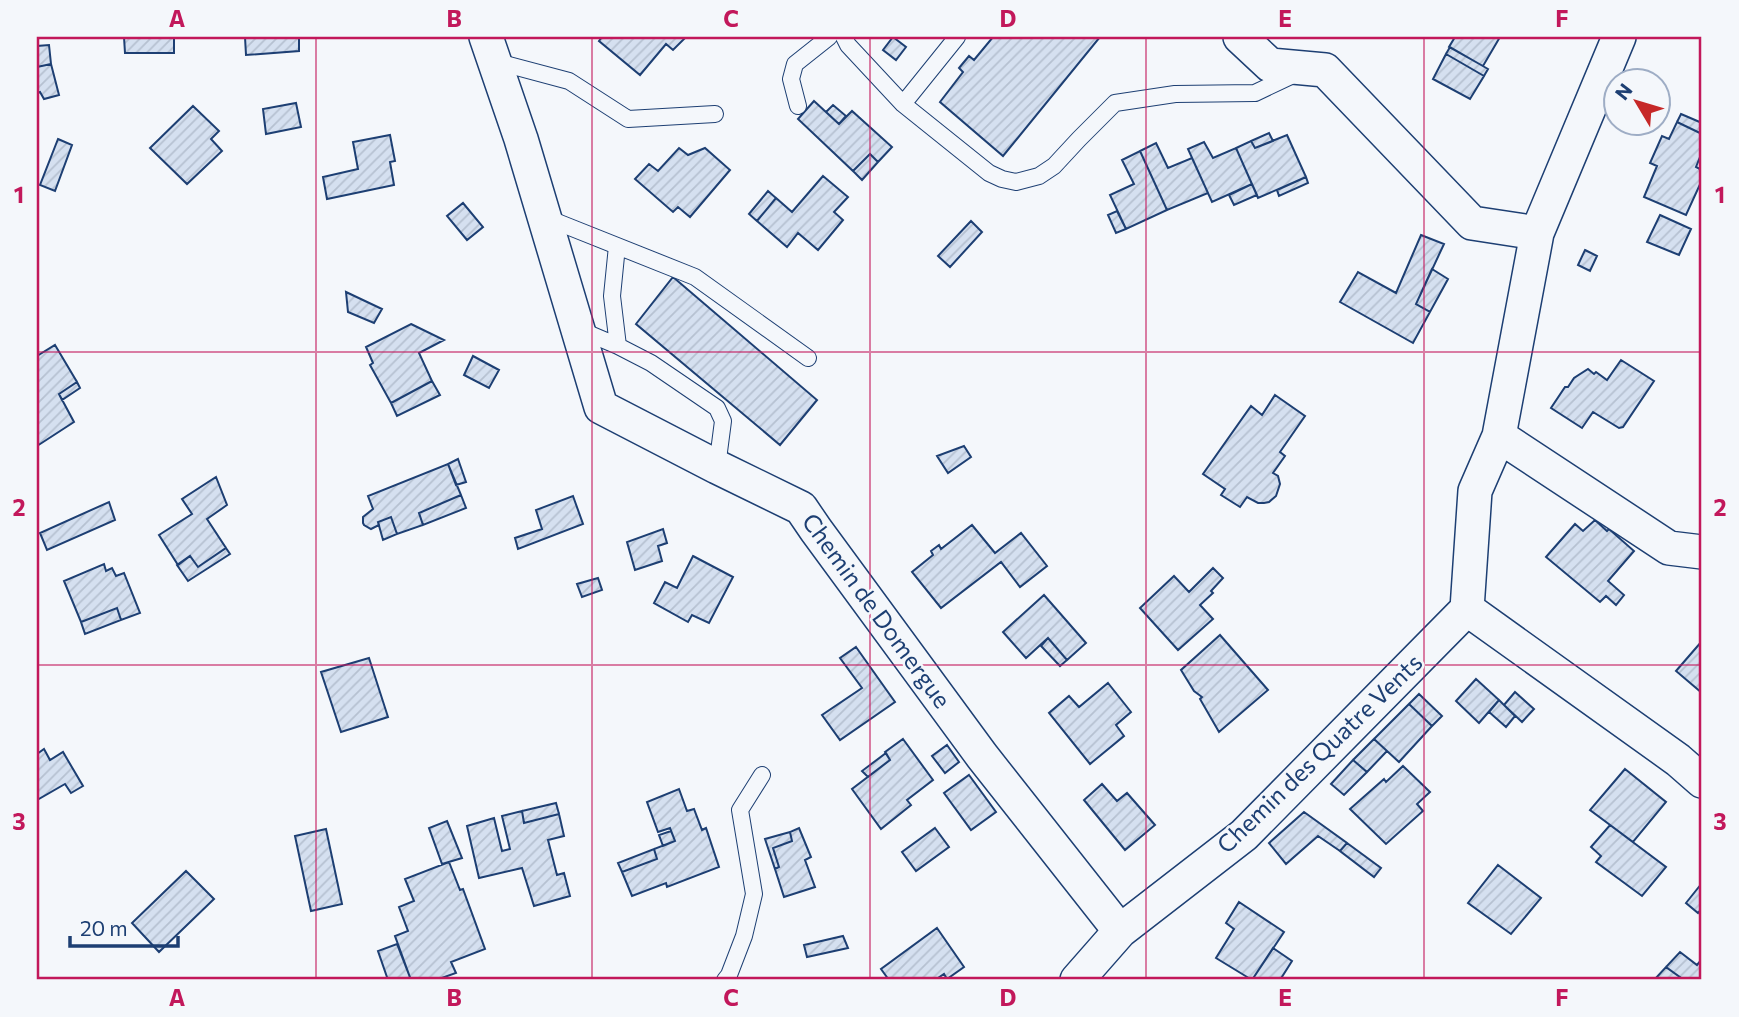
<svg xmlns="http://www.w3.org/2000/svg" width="1739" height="1017" font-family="Commissioner,sans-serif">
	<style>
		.building { fill: url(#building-hatch); stroke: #1d3f73; stroke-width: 2 }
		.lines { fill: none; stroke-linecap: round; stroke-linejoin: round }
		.lane-casing { stroke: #1d3f73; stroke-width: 18 }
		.street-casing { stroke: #1d3f73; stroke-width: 36 }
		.lane { stroke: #f4f7fb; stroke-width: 16 }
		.street { stroke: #f4f7fb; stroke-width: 33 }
		.grid { fill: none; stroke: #c2185b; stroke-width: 2; stroke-opacity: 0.55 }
		.labels { text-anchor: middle; stroke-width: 5; stroke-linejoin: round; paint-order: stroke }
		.street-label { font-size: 24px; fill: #1d3f73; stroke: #f4f7fb }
		.neatline { fill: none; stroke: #c2185b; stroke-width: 2.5 }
		.grid-label { font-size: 23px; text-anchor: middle; font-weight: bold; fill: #c2185b }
	</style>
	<defs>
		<pattern id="building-hatch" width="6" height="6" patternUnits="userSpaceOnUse" patternTransform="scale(1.75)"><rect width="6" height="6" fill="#d5e0f0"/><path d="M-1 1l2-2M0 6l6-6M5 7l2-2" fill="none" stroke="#b6c1d1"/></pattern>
	</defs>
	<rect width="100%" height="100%" fill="#f4f7fb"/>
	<path class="building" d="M124 37H174V53H125Z
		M245 37H299V51L246 55Z
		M602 37H682L684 39 673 50 666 44 640 75 599 41Z
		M893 37 906 47 896 60 883 50Z
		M993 37H1100L1003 156 940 102 963 72 959 68 969 56 974 60Z
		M1455 37H1500L1483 66 1449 47Z
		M49 45 51 64 37 67V46Z
		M1450 47 1488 69 1484 76 1446 54Z
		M1446 54 1484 76 1470 99 1433 79Z
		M51 64 59 95 44 99 40 92 37 93V67Z
		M814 101 839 124 852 111 892 147 878 162 870 154 853 171 798 119Z
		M296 103 301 127 266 134 263 109Z
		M833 105 846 116 839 124 826 112Z
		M193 106 219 131 211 139 222 151 187 184 150 148Z
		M1681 114 1702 123V134L1677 122Z
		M1677 122 1702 134V152L1696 167 1702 170V180L1686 215 1644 197 1657 166 1650 163 1662 136 1669 139Z
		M1269 133 1273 141 1255 148 1251 141Z
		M390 135 395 161 390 162 394 185 327 199 323 177 358 169 353 142Z
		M1287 135 1306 177 1258 198 1236 148 1251 141 1255 148Z
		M58 139 72 145 55 191 40 185Z
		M1204 142 1213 158 1236 148 1252 184 1212 202 1188 149Z
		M1156 143 1168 168 1192 158 1208 193 1167 210 1140 151Z
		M679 148 688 155 705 148 730 170 690 217 678 207 673 212 635 179 649 164 658 171Z
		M1140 151 1167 210 1126 229 1110 195 1134 184 1122 160Z
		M870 154 878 162 862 180 853 171Z
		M823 176 848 197 834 212 843 220 818 250 798 233 787 247 757 221 776 198 792 212Z
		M1306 177 1308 183 1279 196 1277 190Z
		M1252 184 1257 195 1234 205 1229 195Z
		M768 191 776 198 757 221 749 214Z
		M463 203 483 227 467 240 447 216Z
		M1117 211 1126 229 1116 233 1108 215Z
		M1660 215 1691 229 1679 255 1647 242Z
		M971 221 982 232 950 267 938 256Z
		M1421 235 1444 244 1416 304 1430 312 1413 343 1340 302 1358 272 1396 293Z
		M1585 250 1597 256 1590 271 1578 265Z
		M1432 269 1448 279 1430 312 1416 304Z
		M673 277 817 400 780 445 636 324Z
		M346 292 382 309 374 323 348 312Z
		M411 324 444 340 419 353 432 381 391 403 370 365 373 363 366 347Z
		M55 345 77 382 59 394 74 422 37 446V356Z
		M473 356 499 370 489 388 464 375Z
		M1621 360 1654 381 1623 427 1619 428 1593 412 1582 428 1551 408 1565 387H1568L1574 378 1588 369 1594 374 1596 372 1607 380Z
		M432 381 440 395 397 416 391 403Z
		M77 382 80 388 62 400 59 394Z
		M1275 395 1305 416 1280 452 1285 456 1273 473 1278 476 1280 484 1276 496 1269 502 1264 503H1258L1247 497 1240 507 1221 495 1225 489 1203 474 1251 406 1262 415Z
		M964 446 971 457 948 473 937 456Z
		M458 459 466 482 456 485 448 464Z
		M448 464 461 495 419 513 423 525 397 534 391 517 378 522 379 525 371 529 364 525 363 523V517L373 509 368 496Z
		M216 477 227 505 207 519 226 548 198 567 190 556 178 565 159 535 192 514 182 499Z
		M461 495 466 508 423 525 419 513Z
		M573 496 583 524 518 549 515 538 542 529 536 510Z
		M109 502 115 520 47 550 40 533Z
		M391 517 397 534 383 540 378 522Z
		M1595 520 1607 531 1609 529 1634 551 1608 581 1624 595 1616 605 1606 596 1600 602 1546 557 1575 524 1583 531Z
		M972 525 995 553 1021 533 1047 566 1020 587 1001 562 941 608 912 572 933 555 931 551 939 545 941 549Z
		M663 529 667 543 658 546 662 561 635 570 627 542Z
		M226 548 230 554 188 581 177 565 190 556 198 567Z
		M693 556 733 577 709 623 692 615 688 622 654 603 665 582 677 588Z
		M104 564 106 571 112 568 116 576 124 573 140 613 121 620 117 608 81 622 64 581Z
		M1213 568 1223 578 1211 591 1213 593 1200 605 1213 619 1178 650 1140 608 1174 576 1189 592Z
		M598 578 602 590 582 597 577 584Z
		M1044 595 1086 643 1067 660 1048 638 1026 658 1003 632Z
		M117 608 121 620 85 634 81 622Z
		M1220 635 1268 690 1219 732 1200 699 1202 697 1194 691 1181 670Z
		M1048 638 1067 660 1060 666 1041 646Z
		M1702 641V693L1676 671Z
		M856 647 895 702 840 740 822 715 862 688 840 658Z
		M369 658 388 717 341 732 321 672Z
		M1476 679 1499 700 1479 723 1456 701Z
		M1108 683 1131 712 1116 725 1124 736 1090 764 1049 713 1069 696 1079 707Z
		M1515 692 1534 709 1522 722 1504 705Z
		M1419 694 1442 716 1432 726 1409 704Z
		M1499 700 1515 716 1506 727 1489 712Z
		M1409 704 1432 726 1399 762 1374 739Z
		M903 739 933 780 907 800 911 805 881 829 852 789 890 760 885 752Z
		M1374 739 1387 751 1367 772 1353 760Z
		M947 745 959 762 945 773 932 756Z
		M44 749 50 760 63 752 83 786 71 793 65 784 37 800V754Z
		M886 753 890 760 868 777 862 771Z
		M1353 760 1367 772 1344 795 1331 784Z
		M1403 766 1430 792 1417 804 1423 811 1386 844 1350 809 1384 779 1386 782Z
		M1625 769 1666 802 1633 842 1590 810Z
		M969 775 996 812 971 830 944 793Z
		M1102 784 1117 801 1127 793 1155 825 1125 850 1084 800Z
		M679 789 687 811 694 809 702 830 706 828 719 867 667 887 666 883 632 896 622 872 657 859 654 849 675 841 670 828 658 832 647 802Z
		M556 803 559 814 524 823 522 811Z
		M522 811 524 823 559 814 564 836 548 840 557 875 564 873 570 896 534 906 522 868 479 878 467 826 494 818 502 851 510 849 502 816Z
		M1304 812 1347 843 1340 851 1318 836 1286 864 1269 843Z
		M447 821 462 858 442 864 429 828Z
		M1610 825 1666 867 1642 896 1596 862 1601 856 1591 847Z
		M799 828 811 857 805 860 815 887 784 897 775 869 779 867 773 848 792 841 790 832Z
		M935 828 949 847 916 871 902 852Z
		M326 829 342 904 311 911 295 836Z
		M671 831 675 841 663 846 659 835Z
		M790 832 792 841 773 848 779 867 775 869 765 839Z
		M1347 843 1381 868 1374 877 1340 851Z
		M654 849 657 859 622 872 618 863Z
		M449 862 460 890 463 889 485 949 451 962 456 973 436 980H411L395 936 408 931 399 907 414 901 405 879Z
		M1498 865 1541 898 1511 934 1468 903Z
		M186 871 214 899 159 952 132 923Z
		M1702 883V908L1698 913 1686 903Z
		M1239 902 1284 932 1252 980 1216 958 1234 929 1226 923Z
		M937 928 964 967 947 979 944 974 935 980H889L881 969Z
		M843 936 848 948 807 957 804 945Z
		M397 944 411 980H388L378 951Z
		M1273 948 1292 961 1280 980H1252Z
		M1680 952 1697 965 1702 959V980H1684L1666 967Z
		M1666 967 1684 980H1656L1655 979Z"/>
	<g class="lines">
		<g class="lane-casing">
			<path id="lane" d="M844 37 848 45 903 104 989 173 1002 179 1016 182 1039 176 1054 166 1079 139 1115 103 1175 94 1255 93 1295 74
				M494 61 569 81 628 119 715 114
				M903 104 957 37
				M798 106 791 79 795 64 829 37
				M547 218 695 277 808 358
				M617 246 612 296 618 346
				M578 329 618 346 651 363 717 408 723 421 717 467
				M725 980 729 975 744 936 754 894 740 810 762 775"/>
		</g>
		<g class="street-casing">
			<path id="street" d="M486 37 521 139 601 407 717 467 801 508 816 530 982 756 1120 931
				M1240 37 1270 65 1325 70 1472 223 1537 233
				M1499 436 1669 548 1702 552
				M1467 609 1475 491 1499 436 1537 233 1619 37
				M1467 609 1678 760 1702 781
				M1077 980 1120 931 1244 835 1467 609"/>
		</g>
		<use href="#lane" class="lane"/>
		<use href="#street" class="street"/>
	</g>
	<path class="grid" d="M316 37V980M592 37V980M870 37V980M1146 37V980M1424 37V980M37 352H1702M37 665H1702"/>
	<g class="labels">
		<g class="street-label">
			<text transform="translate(876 611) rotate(54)" y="8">Chemin de Domergue</text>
			<text transform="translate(1320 754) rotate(-44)" y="8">Chemin des Quatre Vents</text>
		</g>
	</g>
	<rect width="1739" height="1017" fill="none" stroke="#f4f7fb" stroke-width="77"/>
	<g transform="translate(1637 102) rotate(308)"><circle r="33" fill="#f4f7fb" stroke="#9eadc5" stroke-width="2"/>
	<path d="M0-5L12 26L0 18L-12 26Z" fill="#c62828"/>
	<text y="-10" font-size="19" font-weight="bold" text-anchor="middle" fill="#1d3f73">N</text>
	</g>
	<path d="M70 936v10h108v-10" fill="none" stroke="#1d3f73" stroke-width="3.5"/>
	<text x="80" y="936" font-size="21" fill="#1d3f73" stroke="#f4f7fb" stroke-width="5" paint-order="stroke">20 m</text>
	<rect x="38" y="38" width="1662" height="940" class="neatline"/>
	<g class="grid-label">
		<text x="177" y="27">A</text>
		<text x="454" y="27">B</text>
		<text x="731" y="27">C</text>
		<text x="1008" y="27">D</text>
		<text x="1285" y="27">E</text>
		<text x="1562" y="27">F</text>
		<text x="19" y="203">1</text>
		<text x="1720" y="203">1</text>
		<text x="19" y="516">2</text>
		<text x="1720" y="516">2</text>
		<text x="19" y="830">3</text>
		<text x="1720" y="830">3</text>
		<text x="177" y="1006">A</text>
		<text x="454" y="1006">B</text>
		<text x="731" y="1006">C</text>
		<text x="1008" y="1006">D</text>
		<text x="1285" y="1006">E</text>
		<text x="1562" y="1006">F</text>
	</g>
</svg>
